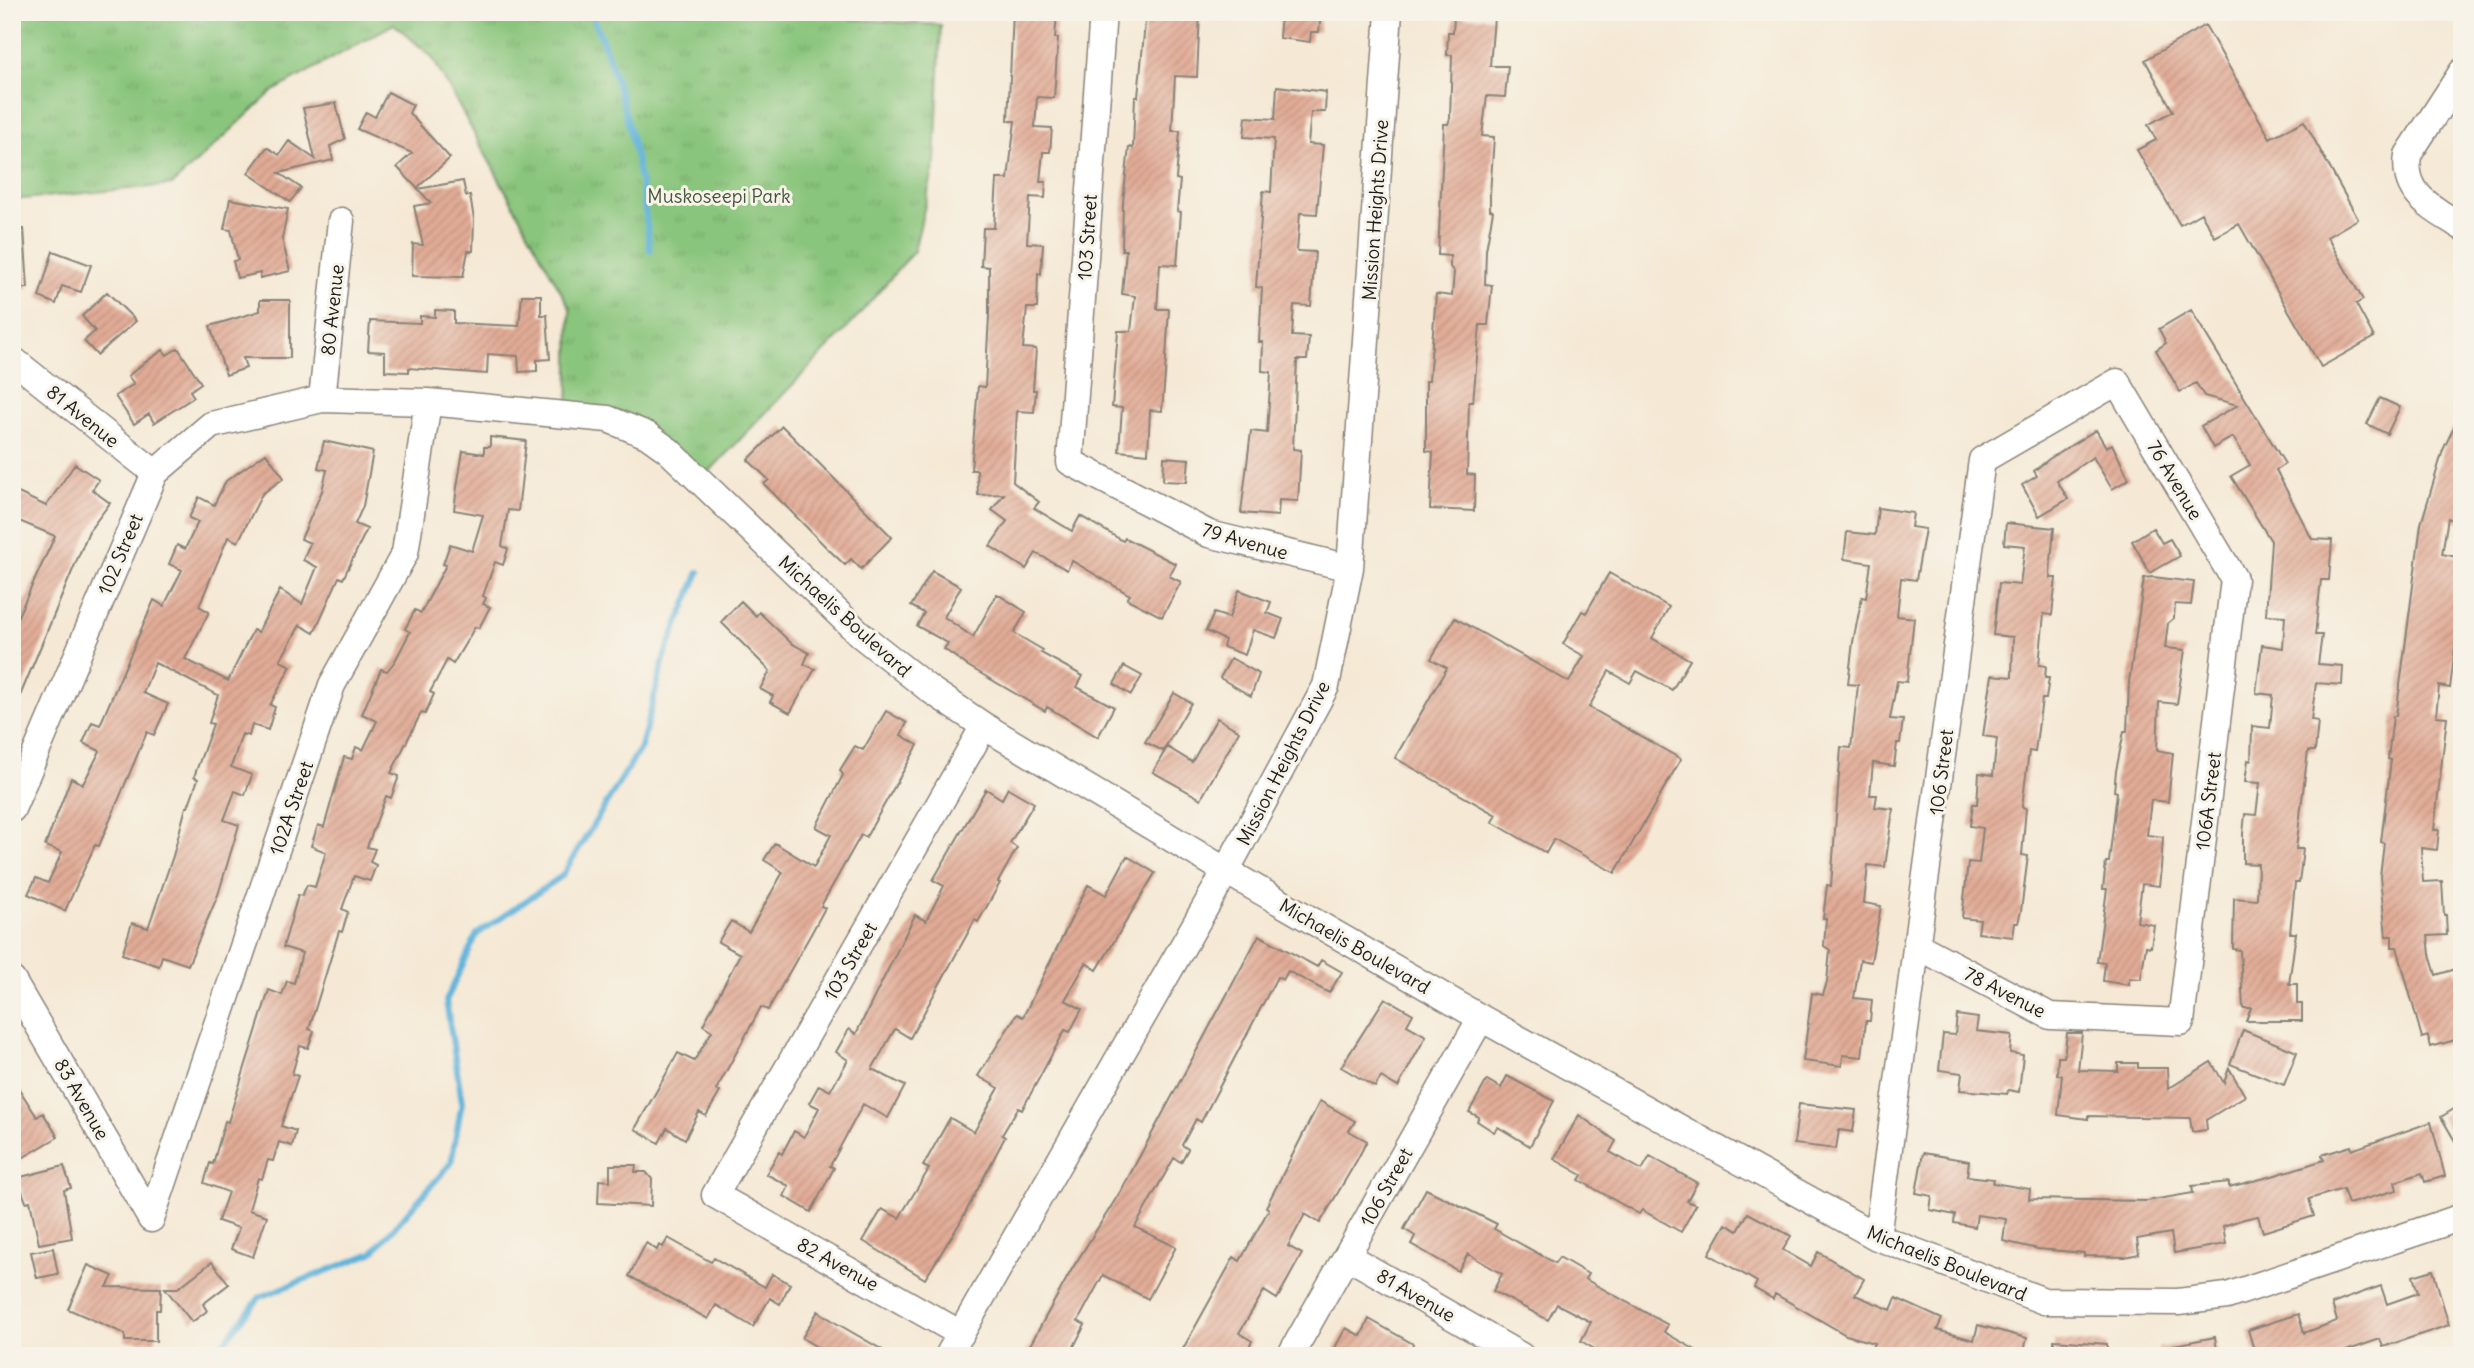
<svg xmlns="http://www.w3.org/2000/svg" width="2474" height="1368" font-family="Delius,sans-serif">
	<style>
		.park { fill: url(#park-tufts); stroke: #52704c; stroke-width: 2 }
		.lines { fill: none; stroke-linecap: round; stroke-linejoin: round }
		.stream { stroke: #5eb2da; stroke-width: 6 }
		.building { fill: url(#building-hatch) }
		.minor-casing { stroke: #888278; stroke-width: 29 }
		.minor { stroke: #fff; stroke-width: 26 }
		.labels { text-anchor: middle; stroke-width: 6; stroke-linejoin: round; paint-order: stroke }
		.park-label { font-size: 19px; fill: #42573d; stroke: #f7f3e8 }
		.street-label { font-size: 19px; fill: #1c1c1c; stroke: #f7f3e8 }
	</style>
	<defs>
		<pattern id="park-tufts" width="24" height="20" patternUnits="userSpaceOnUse" patternTransform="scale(1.75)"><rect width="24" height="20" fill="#89c57b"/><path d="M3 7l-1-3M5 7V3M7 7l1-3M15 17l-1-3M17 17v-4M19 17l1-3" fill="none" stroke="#76a96a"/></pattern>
		<pattern id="building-hatch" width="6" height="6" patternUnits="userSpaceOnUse" patternTransform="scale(1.75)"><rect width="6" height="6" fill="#e1ab96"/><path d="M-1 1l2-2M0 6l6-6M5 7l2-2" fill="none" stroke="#c09381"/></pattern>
	</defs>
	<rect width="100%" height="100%" fill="#f7f3e8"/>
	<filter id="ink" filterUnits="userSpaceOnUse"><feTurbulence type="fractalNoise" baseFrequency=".0143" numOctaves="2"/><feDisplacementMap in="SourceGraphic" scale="14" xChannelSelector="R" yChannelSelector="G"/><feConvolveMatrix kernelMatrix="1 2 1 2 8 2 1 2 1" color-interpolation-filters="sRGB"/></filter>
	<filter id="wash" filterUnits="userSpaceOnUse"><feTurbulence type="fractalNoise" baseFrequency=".00686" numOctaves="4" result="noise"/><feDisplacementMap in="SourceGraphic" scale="28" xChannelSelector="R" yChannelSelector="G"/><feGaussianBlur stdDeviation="1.57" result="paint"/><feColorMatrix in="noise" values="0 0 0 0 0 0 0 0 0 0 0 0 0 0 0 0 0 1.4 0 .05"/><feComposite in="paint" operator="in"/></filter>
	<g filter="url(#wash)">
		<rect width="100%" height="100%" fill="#f5e9d5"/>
		<path class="park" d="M12 12H849L850 19 941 25 935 163 914 251 851 324 701 480 668 450 568 414 570 308 432 57 394 24 272 92 172 185 12 200Z"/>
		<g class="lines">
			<path class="stream" d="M591 12C624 90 641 167 650 251
				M213 1356 260 1297 372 1253 451 1163 462 1102 446 1001 477 934 562 876 641 747 665 655 699 572"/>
		</g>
		<g id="blocks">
			<path class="building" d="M1013 12H1057L1055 38H1058L1054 98 1037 97 1035 127 1052 128 1050 152H1043L1040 182H1046L1045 198 1030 197 1027 243 1043 244 1041 274 1038 273 1037 308H1027L1023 348 1036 349 1033 390H1036L1034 412 1017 411 1013 482 1039 502 1034 508 1072 531 1080 516 1123 541 1125 538 1176 564 1169 576 1181 582 1162 617 1127 599 1130 595 1072 561 1067 570 1036 553 1026 569 990 546 1007 521 992 510 1004 494 978 495 977 470H971L978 386 985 387 989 316V267L981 266 983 228H994L997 179H1008L1015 121H1008Z
				M1146 12H1200L1197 77 1175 76 1172 131H1180L1176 179 1180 180 1177 211 1181 212 1177 265 1160 264 1157 309H1169L1165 375 1162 411 1150 410 1148 454 1119 451 1122 408 1112 407 1118 331H1131L1135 296 1122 294 1126 250H1122L1123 202 1129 147 1133 148 1135 97H1138Z
				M1281 12H1321L1319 32H1311L1310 42 1279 38Z
				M1454 16 1494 18 1490 66H1508L1505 97 1487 96 1482 136 1494 137 1490 194V210L1493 211 1486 250 1485 284 1492 285 1488 325H1480L1473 402H1469L1467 474 1475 475 1474 511 1430 509 1433 452 1426 451V381H1429L1436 294 1452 296 1454 272 1450 267V256L1438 255 1444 124H1448L1450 118 1452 55H1447L1448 32H1453Z
				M2205 25 2270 138 2304 121 2358 219 2327 237 2363 300 2356 304 2374 337 2321 367 2239 224 2215 237 2201 213 2180 225 2137 150 2156 140 2148 125 2173 111 2145 60Z
				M1277 86 1326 92 1325 112H1311L1308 144 1323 145 1317 214 1300 213 1297 251 1315 252 1311 306 1294 305 1292 336 1309 337 1307 360H1297L1293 449 1301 450 1298 501 1279 500 1278 516 1241 513 1251 431 1267 433 1271 372 1262 371 1263 342H1259L1262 288 1256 287 1263 191 1271 192 1274 139 1244 137 1246 117 1275 119Z
				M388 92 413 105 409 113 450 158 417 188 397 167 412 153 357 129 366 112 375 117Z
				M336 103 345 139 330 146 333 160 279 173 301 188 290 202 248 173 267 147 279 155 289 141 315 159 303 108Z
				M463 181 466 196H470L474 219 473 251H468L463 277 412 276 413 244 423 245 414 206 431 203 418 189Z
				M230 199 288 209 282 239 290 271 260 278V273L237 278 233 261 238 260 231 230 224 229Z
				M12 229H24L28 288 12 289Z
				M53 251 91 265 81 292 62 286 56 304 39 297Z
				M107 292 136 321 97 355 84 341 95 331 82 316Z
				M522 295H541V315H547L550 359 537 360V371L519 372 518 356 488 354 487 374 409 368V372L385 371V352L368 351 370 321 420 323V316L435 317V310L454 311V323L519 326Z
				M260 300H290V358H243L246 368 226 375 210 326 260 311Z
				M2191 310 2285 464 2276 470 2312 539 2332 540 2329 580H2321L2315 635H2322L2318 664 2343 666 2342 685 2316 683 2311 720 2318 721 2315 751H2308L2296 849H2303L2299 883H2295L2290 933H2296L2289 984H2297V1004H2302V1021H2246L2251 1008H2243L2240 950 2233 949 2234 898 2257 900 2258 864 2243 863V834L2245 814 2256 815 2260 783 2245 782 2248 760 2251 761 2252 726 2270 728 2273 695 2256 693 2262 645 2283 648 2285 616 2266 615 2271 541 2231 476 2250 465 2233 437 2213 448 2201 426 2238 405 2204 396 2196 383 2180 392 2156 350 2166 343 2159 329Z
				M178 348 201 383 190 391 194 397 154 423 149 414 134 424 115 396 134 384 128 376 144 363 163 350 167 355Z
				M2380 398 2400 407 2387 434 2367 424Z
				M2462 410V523L2448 518 2442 554 2462 558V594L2450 688 2439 686 2436 716 2447 717 2434 830H2439L2437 850 2421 848 2423 882 2442 881 2444 915H2446L2447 935 2428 936 2430 954 2436 975 2456 969 2462 988V1021L2457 1022 2462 1038 2431 1047 2428 1036 2422 1038 2397 947H2392V936H2386L2380 877 2384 843 2381 842 2391 760 2388 759 2393 716H2396L2421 524 2443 450Z
				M782 426 892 537 861 569 851 559 845 565 827 548 764 484 769 480 748 460Z
				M2096 430 2106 447 2112 444 2129 479 2112 489 2093 457 2057 481 2068 499 2039 516 2022 485 2037 476 2034 471 2049 459Z
				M490 437 526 441 518 511 508 510 502 546 508 549 503 565 495 562 483 596 486 598 483 604 490 607 479 628 475 627 453 664 447 660 430 692 434 694 425 714 421 713 391 773 399 776 391 798 386 796 367 847 375 849 370 862 376 865 370 881 354 876 342 909 348 912 342 932 339 931 309 1029 314 1031 308 1048 300 1046 292 1074 298 1076 281 1126 296 1131 292 1146 279 1142 273 1161 268 1160 262 1179 258 1178 249 1210 267 1216 253 1257 231 1249 239 1228 218 1221 228 1192 204 1183 210 1163 213 1164 225 1121 228 1122 269 990 282 995 287 981 294 983 302 953 283 947 298 895 302 896 307 885 315 887 326 852 311 846 318 825 324 827 344 757 352 759 356 747 363 750 377 721 362 714 381 669 387 671 395 661 410 632 405 629 415 610 421 613 446 565 443 564 450 544 472 551 483 515 454 510 457 487 463 451 484 454V447H490Z
				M324 441 373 452 363 506 355 524 367 529 343 579 339 577 314 633 300 625 280 661 291 666 270 705 275 707 268 730 252 725 249 736 242 734 231 767 252 775 245 795 235 791 224 820 239 825 218 895 188 965 162 956 159 966 122 954 132 923 148 928 173 856 186 807H188L198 779 194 777 213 724 209 723 218 695 155 663 143 693 168 704 154 735 147 732 99 846 95 845 65 911 28 894 36 878 48 883 62 852 45 846 71 778 83 784 100 751 83 743 92 722 100 725 154 600 164 606 182 570 169 564 177 545 185 549 198 522 189 518 199 497 214 505 226 481 266 453 284 478 262 494 238 542 228 537 199 606 209 612 185 659 228 681 253 630 258 632 280 590 302 604 317 567 303 560 310 543 301 539 322 491 327 470 318 468Z
				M1164 457 1189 459 1187 482 1163 481Z
				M75 464 99 480 92 490 110 503 89 531 12 715V629L55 536 12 518V490L46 506Z
				M1878 508 1913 513 1911 527 1925 529 1916 580 1901 578 1897 616 1914 618 1907 682 1897 681 1890 719 1903 720 1900 743H1897L1894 766 1873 763 1870 795H1877L1875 807 1893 809 1885 867 1868 865 1864 903 1881 906 1871 962 1860 960 1854 998 1872 1000 1870 1021H1866L1862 1057 1843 1055 1842 1066 1803 1061 1812 993 1823 995 1827 982 1830 950 1824 946 1826 919H1823L1827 885 1831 886 1841 747 1851 748 1858 685 1848 684 1853 642 1862 597 1866 598 1871 563 1844 559 1847 532 1875 535Z
				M2006 523 2054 528 2050 573 2051 578H2056L2052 615 2044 614 2039 665 2046 666 2045 678H2049L2046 699H2042L2035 752 2029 751 2022 807 2026 808 2022 855 2028 856 2021 911 2018 923H2015L2013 937 1978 933 1980 920 1962 918 1968 862 1979 863 1983 828 1970 826 1973 804H1977L1979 773 1993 775 1997 738 1983 736 1992 675 2012 677 2013 637 1993 635 1999 583 2020 585 2025 546 2004 544Z
				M2153 528 2162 543 2170 539 2180 556 2150 573 2132 541Z
				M932 571 961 587 944 617 973 637 997 594 1026 612 1014 633 1043 650 1041 653 1083 676 1077 687 1114 707 1098 737 1047 707 1045 711 968 666 944 649 948 643 917 626 924 613 911 606Z
				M1609 573 1669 607 1652 638 1690 660 1672 690 1637 671 1630 683 1609 671 1589 707 1681 759 1615 873 1554 839 1546 853 1492 822 1496 815 1395 758 1447 668 1431 659 1455 618 1569 682 1584 656 1563 644 1582 611 1586 613Z
				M2153 577 2194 582 2191 605 2175 604 2174 618 2168 623 2165 648 2185 650 2177 704 2159 702 2157 750 2173 753 2168 802 2151 800 2147 835 2163 837 2161 868 2159 886 2142 884 2137 922 2154 925 2151 947 2146 946 2141 979 2129 978V985L2103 981 2105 963 2097 962 2107 889H2103L2106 862H2109L2117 792 2114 791 2116 771 2124 731H2127L2129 682 2144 578Z
				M1239 590 1271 602 1267 613 1283 619 1276 638 1253 630 1245 655 1223 647 1225 640 1206 631 1214 613 1229 618Z
				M741 601 756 616 759 612 791 643 809 653 804 664 815 669 790 713 770 702 773 696 760 689 770 671 721 622Z
				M1231 658 1259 674 1251 696 1220 678Z
				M1124 666 1142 676 1131 695 1114 684Z
				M1174 693 1191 703 1163 751 1145 742Z
				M886 711 907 723 901 735 918 745 866 837 861 835 821 906 825 908 812 932 768 1010 761 1007 716 1090 720 1092 706 1116 699 1112 685 1139 667 1128 659 1143 635 1129 678 1053 694 1061 712 1031 703 1025 740 954 718 942 731 921 749 932 783 872 764 860 775 843 814 867 831 835 816 827 843 775 840 770 855 746 863 750Z
				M1217 718 1239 731 1201 799 1153 772 1167 747 1192 762Z
				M1008 788 1034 803 1010 843 1017 848 998 882 1000 883 978 922 975 920 910 1038 895 1029 872 1069 905 1086 888 1118 863 1104 830 1166 834 1168 811 1212 784 1196 789 1186 766 1174 779 1152 782 1154 794 1131 804 1137 819 1108 809 1103 819 1085 830 1091 848 1060 836 1052 849 1029 856 1034 915 915 926 921 944 886 933 880 986 789 1002 799Z
				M1127 856 1155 873 1097 970 1086 963 1065 1000 1082 1009 1070 1032 1065 1030 1022 1110 1018 1108 1002 1135 1005 1137 961 1221 925 1279 863 1241 882 1209 899 1218 929 1169 923 1166 950 1118 974 1132 999 1088 978 1076 1017 1014 1023 1017 1088 885 1106 895Z
				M1259 935 1317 967 1321 960 1342 972 1329 993 1288 971 1283 980 1277 977 1201 1122 1196 1119 1182 1145 1188 1149 1181 1162 1174 1158 1135 1227 1176 1247 1148 1299 1103 1275 1078 1321 1085 1325 1069 1356H1024L1072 1269 1122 1189Z
				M1385 998 1413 1014 1407 1025 1426 1036 1398 1087 1381 1077 1375 1087 1341 1067Z
				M1957 1015 1978 1018 1976 1031 2012 1035 2010 1053 2023 1055 2019 1092 2008 1090 2007 1094 1960 1090 1962 1073 1939 1070 1943 1034 1955 1035Z
				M2243 1030 2297 1052 2284 1085 2230 1064Z
				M2067 1033H2082L2078 1070 2118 1071V1063H2138V1068H2167L2168 1089 2211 1062 2224 1083 2229 1068 2245 1096 2206 1120 2207 1130 2192 1132 2190 1118 2088 1116V1119L2058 1115 2062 1075H2057L2058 1057H2064Z
				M1507 1076 1554 1101 1530 1146 1498 1127 1494 1132 1477 1121 1479 1117 1469 1112 1487 1080 1501 1088Z
				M12 1078 37 1117 43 1113 58 1137 12 1164Z
				M1320 1101 1355 1121 1349 1131 1367 1141 1357 1160 1320 1223 1305 1214 1288 1246 1302 1254 1277 1299 1264 1291 1239 1333 1252 1341 1244 1356H1179L1234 1257 1240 1261 1269 1209 1266 1207Z
				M1799 1104 1856 1110 1853 1132 1839 1130 1836 1149 1794 1144Z
				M2462 1104V1153L2441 1117Z
				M1579 1115 1616 1141 1610 1152 1642 1170 1650 1156 1697 1183 1687 1201 1696 1205 1681 1232 1642 1210 1639 1214 1579 1180 1582 1175 1554 1159Z
				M2431 1122 2445 1176 2425 1182 2422 1173 2395 1182 2397 1190 2348 1204 2343 1189 2309 1199 2314 1216 2263 1232 2258 1216 2244 1219 2223 1226 2226 1244 2174 1253 2171 1233 2137 1239 2139 1254 2125 1257 2084 1256V1253L2038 1249 2003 1241 2006 1219 1977 1215 1975 1227 1954 1223 1955 1215 1930 1210 1932 1196 1916 1193 1923 1153 1969 1161 1967 1176 1994 1179 1993 1183 2030 1189 2029 1199 2147 1201 2193 1193 2192 1186 2229 1182V1187L2269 1177 2324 1160 2322 1155 2351 1146 2352 1150Z
				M610 1165H636L635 1172H646L652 1179 651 1206 598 1203 599 1180 610 1181Z
				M64 1166 71 1188 64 1190 72 1238 39 1244 30 1201 26 1202 17 1178Z
				M1426 1189 1497 1224 1494 1229 1555 1263 1559 1257 1588 1274 1585 1279 1668 1325 1664 1332 1706 1356H1606L1581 1341 1591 1322 1557 1304 1548 1320 1493 1291 1502 1274 1468 1254 1458 1271 1411 1244 1415 1236 1404 1229Z
				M1748 1213 1791 1236 1783 1250 1811 1266 1818 1252 1864 1279 1855 1295 1891 1310 1896 1298 1942 1319 1937 1330 1974 1340 1978 1325 2027 1338 2023 1356H1892L1872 1348 1874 1343 1846 1335 1775 1294 1773 1299 1754 1288 1757 1282 1709 1254 1726 1224 1738 1231Z
				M668 1238 711 1262 714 1258 765 1287 772 1274 790 1284 780 1304 770 1298 753 1327 716 1305 708 1319 629 1276 646 1243 657 1250 659 1245 663 1247Z
				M53 1248 58 1274 37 1278 31 1252Z
				M212 1262 229 1284 203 1304 207 1311 192 1322 165 1288H178Z
				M88 1265 113 1276 107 1287 161 1288 160 1310H156V1341H125V1334L68 1309Z
				M2433 1270 2449 1325 2383 1347 2380 1339 2332 1356H2256L2248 1330 2298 1314 2304 1333 2337 1321 2332 1304 2361 1293 2381 1286 2387 1304 2418 1293 2413 1276Z
				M818 1311 836 1323 893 1356H832L802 1338Z
				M1369 1319 1413 1344 1407 1356H1330L1346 1328 1361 1336Z
				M2215 1337 2218 1356H2159L2158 1348Z
				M2054 1340 2107 1344V1356H2054Z"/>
		</g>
	</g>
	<g filter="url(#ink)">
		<use href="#blocks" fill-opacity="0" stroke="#888278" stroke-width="2"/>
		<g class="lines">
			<g class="minor-casing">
				<path id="minor" d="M1103 12 1070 462 1209 534 1350 568
					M2462 72 2408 155C2402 195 2433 208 2462 227
					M12 359 155 473
					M322 399 341 221
					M12 809 155 473 211 425 322 399 428 402 608 419 647 435 668 450 862 636 929 689 984 726 1226 871 1481 1018 1877 1237 2044 1301 2178 1302 2227 1296 2462 1217
					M12 980 151 1219
					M151 1219 332 685 405 553 428 402
					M1877 1237 1982 460 2117 382 2234 579 2181 1022 2050 1016 1918 946
					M1347 1256 1521 1356
					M961 1334 715 1195 984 726
					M948 1356 1226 871 1326 686 1350 568 1389 12
					M1290 1356 1481 1018"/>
			</g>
			<use href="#minor" class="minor"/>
		</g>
	</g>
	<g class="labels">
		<g class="park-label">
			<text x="719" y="203">Muskoseepi Park</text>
		</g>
		<g class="street-label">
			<text transform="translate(1375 210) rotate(-86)" y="7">Mission Heights Drive</text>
			<text transform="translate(1087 237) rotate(-86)" y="7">103 Street</text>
			<text transform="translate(332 310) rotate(-84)" y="7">80 Avenue</text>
			<text transform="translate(83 416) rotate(39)" y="7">81 Avenue</text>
			<text transform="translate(2175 480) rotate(59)" y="7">76 Avenue</text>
			<text transform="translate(1245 541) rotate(16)" y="7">79 Avenue</text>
			<text transform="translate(120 554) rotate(-67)" y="7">102 Street</text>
			<text transform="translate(845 616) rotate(42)" y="7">Michaelis Boulevard</text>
			<text transform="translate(1283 763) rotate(-63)" y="7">Mission Heights Drive</text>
			<text transform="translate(1941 772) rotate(-83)" y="7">106 Street</text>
			<text transform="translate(2208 801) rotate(-83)" y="7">106A Street</text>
			<text transform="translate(291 808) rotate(-71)" y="7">102A Street</text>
			<text transform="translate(1355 946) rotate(30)" y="7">Michaelis Boulevard</text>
			<text transform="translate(850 961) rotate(-60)" y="7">103 Street</text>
			<text transform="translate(2005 992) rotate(27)" y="7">78 Avenue</text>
			<text transform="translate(82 1099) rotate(60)" y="7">83 Avenue</text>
			<text transform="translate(1386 1187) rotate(-61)" y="7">106 Street</text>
			<text transform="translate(1947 1263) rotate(22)" y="7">Michaelis Boulevard</text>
			<text transform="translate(838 1264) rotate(29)" y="7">82 Avenue</text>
			<text transform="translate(1416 1295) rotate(30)" y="7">81 Avenue</text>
		</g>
	</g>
	<rect width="2474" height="1368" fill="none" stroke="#f7f3e8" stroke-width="42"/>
</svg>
